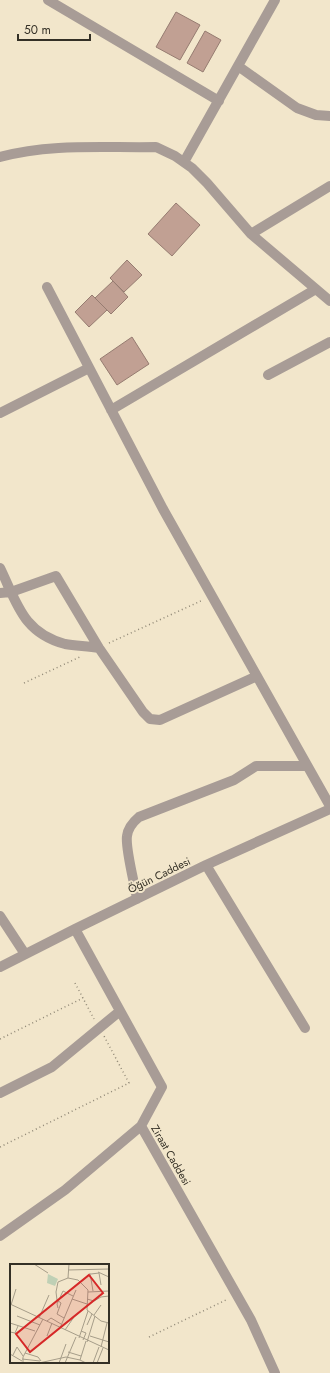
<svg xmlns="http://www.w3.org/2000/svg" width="330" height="1373" font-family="Jost,sans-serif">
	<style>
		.building { fill: #c1a093; stroke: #967c71 }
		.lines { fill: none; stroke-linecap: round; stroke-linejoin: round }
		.path { stroke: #908876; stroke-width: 1.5; stroke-dasharray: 1 3; stroke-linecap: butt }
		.minor { stroke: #a89c96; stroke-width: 10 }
		.labels { text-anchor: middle; stroke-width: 4; stroke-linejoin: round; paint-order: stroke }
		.street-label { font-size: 11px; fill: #343026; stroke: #f2e6cb }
		.inset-road { fill: none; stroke: #a69d89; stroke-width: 1 }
		.view { fill: #d62828; fill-opacity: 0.15; stroke: #d62828; stroke-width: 2 }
		.inset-edge { fill: none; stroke: #343026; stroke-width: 2 }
	</style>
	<rect width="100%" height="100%" fill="#f2e6cb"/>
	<path class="building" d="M176 12 200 25 180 60 156 47Z
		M205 31 221 40 203 72 187 63Z
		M176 203 200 225 172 256 148 234Z
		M127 260 142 275 124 292 110 278Z
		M113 281 128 297 111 314 95 298Z
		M92 295 107 310 89 327 75 312Z
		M132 337 149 364 117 385 100 359Z"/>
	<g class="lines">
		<path class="path" d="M109 643 203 600
			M24 683 82 656
			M75 983 94 1019
			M0 1039 83 998
			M0 1147 129 1083 104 1036
			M149 1337 228 1299"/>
		<path class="minor" d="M48 0 219 101
			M238 66 297 108 316 115 330 116
			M0 157C50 143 104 148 156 147L175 156 192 168 207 183 251 234 330 301
			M184 162 275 0
			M251 234 330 186
			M47 287 163 509 330 806
			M268 375 330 342
			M111 410 316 289
			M0 413 89 368
			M0 568C17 603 23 633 65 644 76 646 88 646 99 648
			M0 593 11 592 56 576 99 648 143 712 150 719 160 720 257 676
			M206 865 305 1028
			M137 899C135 885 125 848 127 836 128 828 133 822 139 817L234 780 256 766H307
			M0 916 25 954
			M75 929 162 1087 141 1126 251 1320 275 1373
			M0 967 75 929 206 865 330 809
			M0 1093 52 1067 120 1011
			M0 1236 65 1190 141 1126"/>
	</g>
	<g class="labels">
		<g class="street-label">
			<text transform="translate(159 875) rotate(-26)" y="4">Öğün Caddesi</text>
			<text transform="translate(171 1155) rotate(60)" y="4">Ziraat Caddesi</text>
		</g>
	</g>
	<g transform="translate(10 1264)">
		<rect width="99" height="99" fill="#f2e6cb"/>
		<path d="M38 10 48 15 45 22 37 19Z" fill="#bfd0b5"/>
		<path class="inset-road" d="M24 0 38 9M59 0 58 14 68 16 78 26 77 46 91 57 99 59M58 6 99 5M88 8 99 13M80 9 83 27M81 10 89 9 91 21M78 28 99 27M62 35 77 40M77 35 84 37 91 33 99 32M0 40 99 86M1 41 6 25M48 44 47 40 53 27 63 32M84 51 91 41M7 52 30 61M29 54 39 31M54 54 47 50 51 39 47 36 46 28 48 18 58 14M37 57 41 54 51 60M0 59 25 67M77 61 82 50M50 64 66 26M55 66 64 53M71 67 76 69 73 76M0 68 5 69 8 62M37 72 42 59M80 72 99 78M69 74 78 47M77 78 85 52M91 83 97 59M58 88 71 92M15 89 28 93 31 97M0 90 12 97M3 91 7 83 13 92M12 95 30 97M13 99V93L33 55M29 99 56 93 70 96M49 99 56 80M55 99 66 73M76 99 70 96 76 77M83 99 89 83M87 99 93 84"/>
		<path class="view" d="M79 11 93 29 20 88 6 70Z"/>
		<rect width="99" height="99" class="inset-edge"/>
	</g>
	<path d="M18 34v6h72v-6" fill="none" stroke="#343026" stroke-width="2"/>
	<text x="24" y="34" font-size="12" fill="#343026" stroke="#f2e6cb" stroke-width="3" paint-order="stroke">50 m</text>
</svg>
